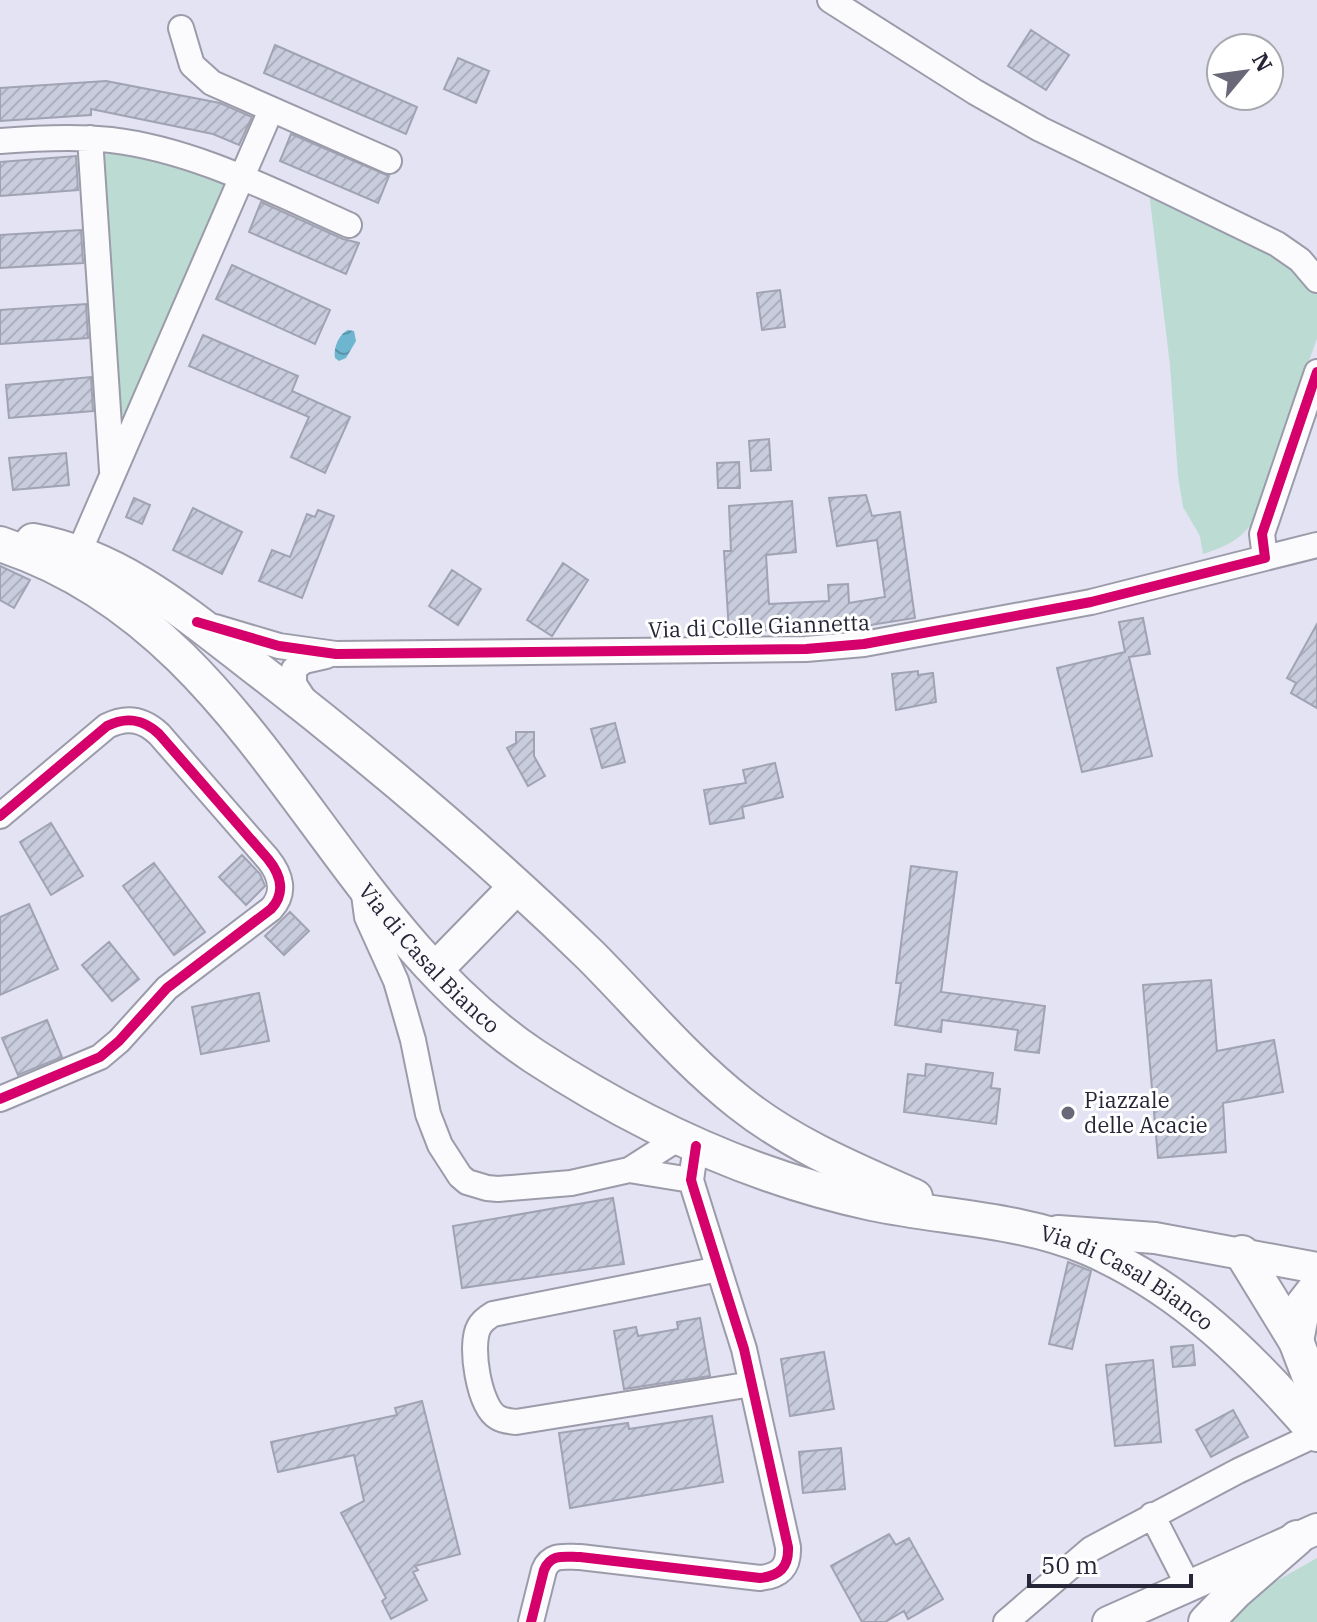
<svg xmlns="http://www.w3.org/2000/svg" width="1317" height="1622" font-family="'IBM Plex Serif',serif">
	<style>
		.green { fill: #bbdbd3 }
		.water { fill: url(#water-waves) }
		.building { fill: url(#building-hatch); stroke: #a0a3b2; stroke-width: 2 }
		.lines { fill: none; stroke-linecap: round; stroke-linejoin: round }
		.minor-casing { stroke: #9b9baa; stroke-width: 28 }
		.tertiary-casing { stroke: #9b9baa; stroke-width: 34 }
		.secondary-casing { stroke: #9b9baa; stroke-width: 38 }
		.minor { stroke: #fbfbfd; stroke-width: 24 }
		.tertiary { stroke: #fbfbfd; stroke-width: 30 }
		.secondary { stroke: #fbfbfd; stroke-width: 34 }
		.cycleway-casing { stroke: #fff; stroke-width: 15 }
		.cycleway { stroke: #d6006c; stroke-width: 10 }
		.poi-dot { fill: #686879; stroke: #fff; stroke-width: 3 }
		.labels { text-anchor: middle; stroke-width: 6; stroke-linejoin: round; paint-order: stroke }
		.street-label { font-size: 22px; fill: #262638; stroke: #fff }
		.poi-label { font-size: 22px; fill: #262638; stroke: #fff; text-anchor: start }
	</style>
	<defs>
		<pattern id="water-waves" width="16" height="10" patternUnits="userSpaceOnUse" patternTransform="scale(2)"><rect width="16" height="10" fill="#6eb5d0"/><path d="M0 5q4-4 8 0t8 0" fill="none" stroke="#5a93aa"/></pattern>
		<pattern id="building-hatch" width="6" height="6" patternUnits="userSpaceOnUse" patternTransform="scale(2)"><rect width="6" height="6" fill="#c8ccdc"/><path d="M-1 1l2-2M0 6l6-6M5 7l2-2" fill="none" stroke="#acafbe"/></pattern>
	</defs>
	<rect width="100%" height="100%" fill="#e3e3f3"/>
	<path class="green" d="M114 150 143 155 227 181 231 192 133 414 122 415 102 157Z
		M1149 192 1284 256 1317 293V338L1253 522C1239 541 1224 547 1203 554L1200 536 1183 507 1178 476 1170 365Z
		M1317 1558V1622H1219L1247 1598Z"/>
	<path class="water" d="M348 330 354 331 356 341 346 358 339 361 335 358C333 348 339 334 348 330Z"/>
	<path class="building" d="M1031 30 1069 55 1046 90 1008 66Z
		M275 45 417 107 406 134 264 73Z
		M458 58 489 71 476 103 444 89Z
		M106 81 220 103 252 117 239 145 213 134 91 109V115L0 121V88Z
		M291 134 389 176 378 203 280 161Z
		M76 156 78 190 0 196V162Z
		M261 202 343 239 359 243 346 274 249 232Z
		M81 230 83 263 0 268V235Z
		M232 265 330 310 315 344 216 299Z
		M780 290 785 327 762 330 757 293Z
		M86 304 88 338 0 344V310Z
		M203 335 298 376 292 391 350 417 325 473 291 457 309 417 189 366Z
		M91 377 93 411 9 418 6 385Z
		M769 439 771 470 751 471 749 441Z
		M66 453 69 485 13 490 9 458Z
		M739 462 740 488H718L717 463Z
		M866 495 872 516 900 512 915 618 864 626 729 632 724 551H731L729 506 792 501 796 552 766 555 769 604 829 601 828 585 848 584 849 603 885 597 877 540 837 546 829 498Z
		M134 498 150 505 142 524 126 517Z
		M193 508 242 532 222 574 173 550Z
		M318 510 334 516 302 598 259 581 272 550 290 557 307 514 315 517Z
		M563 563 588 580 552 636 527 620Z
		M0 566 30 580 14 608 0 600Z
		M452 570 481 589 458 625 429 606Z
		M1143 618 1150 654 1129 657 1152 756 1082 772 1057 668 1125 652 1119 622Z
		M1317 624V708L1291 693 1296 683 1287 678Z
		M918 671V675L933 673 936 702 896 710 892 674Z
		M615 723 625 762 602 768 591 729Z
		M516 732H534V756L545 776 528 786 507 748 516 743Z
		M775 763 783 797 742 807 744 818 710 824 704 790 746 783 743 770Z
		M51 823 83 876 51 895 20 842Z
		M242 855 260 874 265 886 246 905 219 877Z
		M154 863 205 932 174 955 123 886Z
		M911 866 957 872 941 992 1045 1006 1039 1053 1015 1050 1018 1030 942 1020 941 1032 895 1025 901 983H896Z
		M29 904 58 969 0 995V917Z
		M290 912 309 931 284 955 265 936Z
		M109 942 139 979 112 1001 82 965Z
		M1211 980 1217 1051 1274 1040 1283 1092 1223 1103 1226 1152 1158 1158 1143 985Z
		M259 993 269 1041 201 1054 192 1007Z
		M47 1020 62 1057 18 1075 2 1038Z
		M926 1064 993 1073 991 1088 1000 1089 996 1124 904 1112 908 1074 925 1076Z
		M613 1198 624 1264 462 1288 453 1226Z
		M1068 1262 1091 1271 1072 1349 1049 1344Z
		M700 1318 710 1376 624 1389 614 1331 636 1327 638 1336 678 1329 677 1322Z
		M1193 1345 1195 1365 1173 1367 1171 1347Z
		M824 1352 834 1409 790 1416 781 1359Z
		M1153 1360 1161 1442 1115 1446 1106 1365Z
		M422 1401 460 1554 415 1566 418 1570 413 1572 427 1600 391 1619 382 1601 386 1598 341 1513 364 1501 354 1455 278 1472 271 1442 397 1415 395 1408Z
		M1233 1410 1248 1437 1211 1457 1196 1430Z
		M712 1416 723 1482 570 1508 559 1433 628 1423 629 1429Z
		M841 1448 845 1489 803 1493 799 1452Z
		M889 1534 896 1545 909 1538 943 1599 908 1619 904 1611 885 1622H862L831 1566Z"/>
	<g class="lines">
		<g class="minor-casing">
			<path id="minor" d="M830 0 975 92 1040 129 1277 244 1300 260 1317 280
				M181 28 192 65 212 83 389 161
				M90 138 112 471
				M0 141C37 138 74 136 111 140 195 150 272 191 349 225
				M79 552 271 110
				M1265 558 1317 545
				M215 627 279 646 336 654 806 649 864 644 1091 602 1265 558 1262 534 1317 372
				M307 704 294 684V669L304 661 326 656
				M0 816 107 726C127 716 143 719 159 734L268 859C281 875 286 893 271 909L167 988 119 1041 100 1057 0 1099
				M363 887 367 917 396 981 413 1040 428 1114 440 1145 460 1176 467 1182 487 1188 498 1189 571 1183 629 1170 679 1138
				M629 1170 691 1180
				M719 1269 493 1314C488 1317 482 1321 479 1327 469 1345 479 1406 497 1417 503 1421 509 1421 516 1422L752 1384
				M1152 1515 1188 1585
				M531 1622 544 1570C551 1553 565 1557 580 1557L760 1578C780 1576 789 1567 788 1547L744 1349 694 1190 691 1180 696 1146
				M1006 1622 1091 1549 1238 1471 1317 1434"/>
		</g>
		<g class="tertiary-casing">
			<path id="tertiary" d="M1058 1231 1155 1238 1317 1268
				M1108 1622 1317 1529"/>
		</g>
		<g class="secondary-casing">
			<g id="secondary">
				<path d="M33 541C119 557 184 612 251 664 369 755 483 851 590 955 640 1005 685 1060 740 1103 793 1145 854 1170 915 1197"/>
				<path id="s1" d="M0 544C254 626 324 916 534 1056 638 1124 750 1177 872 1203 944 1218 1022 1219 1089 1248 1183 1289 1251 1358 1317 1434"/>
				<path d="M436 969 516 887"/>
				<path d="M1242 1253 1296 1341 1317 1396"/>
				<path d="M1296 1341 1303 1305 1317 1287"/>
				<path d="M1206 1622 1235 1592 1297 1538"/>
			</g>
		</g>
		<use href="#minor" class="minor"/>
		<use href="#tertiary" class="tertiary"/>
		<use href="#secondary" class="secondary"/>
		<g class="cycleway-casing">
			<path id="cycleway" d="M197 622 279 646 336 654 806 649 864 644 1091 602 1265 558 1262 534 1317 372
				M0 816 107 726C127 716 143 719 159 734L268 859C281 875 286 893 271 909L167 988 119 1041 100 1057 0 1099
				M531 1622 544 1570C551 1553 565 1557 580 1557L760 1578C780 1576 789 1567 788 1547L744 1349 694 1190 691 1180 696 1146"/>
		</g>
		<use href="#cycleway" class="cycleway"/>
	</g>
	<circle class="poi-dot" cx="1068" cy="1113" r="8"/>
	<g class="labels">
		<g class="street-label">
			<text transform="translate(759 626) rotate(-2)" y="8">Via di Colle Giannetta</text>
			<text dy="8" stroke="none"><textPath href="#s1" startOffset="606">Via di Casal Bianco</textPath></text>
			<text dy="8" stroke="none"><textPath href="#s1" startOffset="1390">Via di Casal Bianco</textPath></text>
		</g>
		<g class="poi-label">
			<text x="1084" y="1108">Piazzale<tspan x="1084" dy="25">delle Acacie</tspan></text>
		</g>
	</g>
	<g transform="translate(1245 72) rotate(61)"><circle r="38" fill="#ffffff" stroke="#a8a8af" stroke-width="2"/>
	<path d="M0-6L14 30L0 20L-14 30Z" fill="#686879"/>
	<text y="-12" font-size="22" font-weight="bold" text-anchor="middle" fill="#262638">N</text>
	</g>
	<path d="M1029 1574v12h162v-12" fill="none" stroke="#262638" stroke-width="4"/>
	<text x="1041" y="1574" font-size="24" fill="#262638" stroke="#ffffff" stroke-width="6" paint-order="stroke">50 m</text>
</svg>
